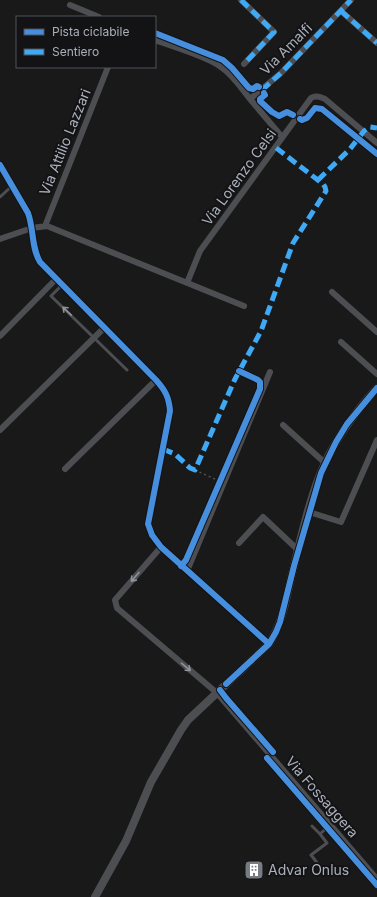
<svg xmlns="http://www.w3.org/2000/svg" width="377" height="897" font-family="Inter,sans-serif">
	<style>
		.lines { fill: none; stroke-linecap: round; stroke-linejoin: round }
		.path { stroke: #4f5054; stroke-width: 1.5; stroke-dasharray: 2 3; stroke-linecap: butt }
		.service { stroke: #4d4e52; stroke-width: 3 }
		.minor { stroke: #4d4e52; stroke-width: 6 }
		.tertiary { stroke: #4d4e52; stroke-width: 8 }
		.quiet { stroke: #3fa9f5; stroke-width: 5; stroke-dasharray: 10 5; stroke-linecap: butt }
		.cycleway-casing { stroke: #131315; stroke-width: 8 }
		.cycleway { stroke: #468fdf; stroke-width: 6 }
		.oneway { stroke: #8e939b }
		.labels { text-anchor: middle; stroke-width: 4; stroke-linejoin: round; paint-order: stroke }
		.street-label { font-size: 14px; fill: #aab0ba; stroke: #131315 }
		.poi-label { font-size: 14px; fill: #aab0ba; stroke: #131315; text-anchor: start }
	</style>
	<rect width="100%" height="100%" fill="#191919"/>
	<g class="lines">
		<path class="path" d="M195 470 217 480"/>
		<path class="service" d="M0 197 12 186
			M62 285 51 296 127 370
			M312 826 320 834
			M322 869 311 855 327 843 320 834 330 825"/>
		<path class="minor" d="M241 0 274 32 244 64
			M70 5 99 17
			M341 11 377 43
			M155 40C173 47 206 56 221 67 233 75 241 88 250 99L281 73 351 0
			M250 99 282 137
			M0 165 28 213C34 229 31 247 40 262L156 380C165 390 169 397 170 411L148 524 152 535 161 547 269 644
			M45 226 108 67
			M0 239 32 228 47 226 244 306
			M187 283 200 251 311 98C316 95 320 97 325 99L377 143
			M332 292 377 332
			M0 336 56 279
			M341 342 377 374
			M283 425 325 463
			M0 430 104 328
			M65 469 156 380
			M309 512 341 522 377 440
			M239 543 263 517 298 550
			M161 547 115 600 117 608 217 693 377 879
			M187 571 270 372"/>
		<path class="tertiary" d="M95 897 126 841 151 782 181 730 188 720 269 644C284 621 287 592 294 566 302 533 311 493 325 463 338 435 356 411 377 388"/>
		<path class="quiet" d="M241 0 274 32 244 64
			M341 11 377 43
			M262 90 281 73 351 0
			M318 180 350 149 364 131 370 127 377 128
			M163 449 175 454 190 468 195 470 235 379 261 331 293 243 326 191 325 187 323 184 275 147"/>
		<g class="cycleway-casing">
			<path id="cycleway" d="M155 33 223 60 232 68 249 88 253 89 257 86 259 87
				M264 93 265 95 260 99V101L272 112 279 116 287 112 293 115
				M300 119 302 120 307 118 315 108 322 109 377 154
				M0 165 28 213C34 229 31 247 40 262L156 380C165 390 169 397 170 411L148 524 152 535 161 547 269 644
				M181 566 186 560 260 389V382L258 380 239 371
				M226 684 269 644 276 632 280 622 294 566 321 473 336 442 347 424 377 388
				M220 690 226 698 273 752
				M267 758 377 885"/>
		</g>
		<use href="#cycleway" class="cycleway"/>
	</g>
	<defs><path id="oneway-shaft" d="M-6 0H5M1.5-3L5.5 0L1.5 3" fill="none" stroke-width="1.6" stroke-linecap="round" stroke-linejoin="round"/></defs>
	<g class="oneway">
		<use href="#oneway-shaft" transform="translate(67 311) rotate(-136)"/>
		<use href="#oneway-shaft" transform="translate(135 577) rotate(131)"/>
		<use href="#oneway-shaft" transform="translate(186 667) rotate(40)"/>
	</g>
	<defs>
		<g id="building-square" transform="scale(1)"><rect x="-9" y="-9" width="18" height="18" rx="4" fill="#777b82" stroke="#131315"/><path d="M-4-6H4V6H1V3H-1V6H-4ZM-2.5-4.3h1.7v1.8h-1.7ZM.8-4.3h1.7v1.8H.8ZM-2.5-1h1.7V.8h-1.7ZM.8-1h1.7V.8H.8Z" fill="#fff"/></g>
	</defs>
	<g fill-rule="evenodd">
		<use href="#building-square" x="254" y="870"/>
	</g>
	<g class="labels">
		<g class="street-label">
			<text transform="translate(286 49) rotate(-45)" y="5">Via Amalfi</text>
			<text transform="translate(65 142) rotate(-68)" y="5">Via Attilio Lazzari</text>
			<text transform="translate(239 177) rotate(-54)" y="5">Via Lorenzo Celsi</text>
			<text transform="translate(322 797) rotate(49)" y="5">Via Fossaggera</text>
		</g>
		<g class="poi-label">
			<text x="268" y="875">Advar Onlus</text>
		</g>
	</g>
	<rect x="16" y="16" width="140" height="52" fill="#131315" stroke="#4f5257"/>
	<rect x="24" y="29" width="20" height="6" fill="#468fdf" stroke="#4f5257"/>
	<text x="52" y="36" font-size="12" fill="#aab0ba">Pista ciclabile</text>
	<rect x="24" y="49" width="20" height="6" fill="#3fa9f5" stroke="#4f5257"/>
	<text x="52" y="56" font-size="12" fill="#aab0ba">Sentiero</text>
</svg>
